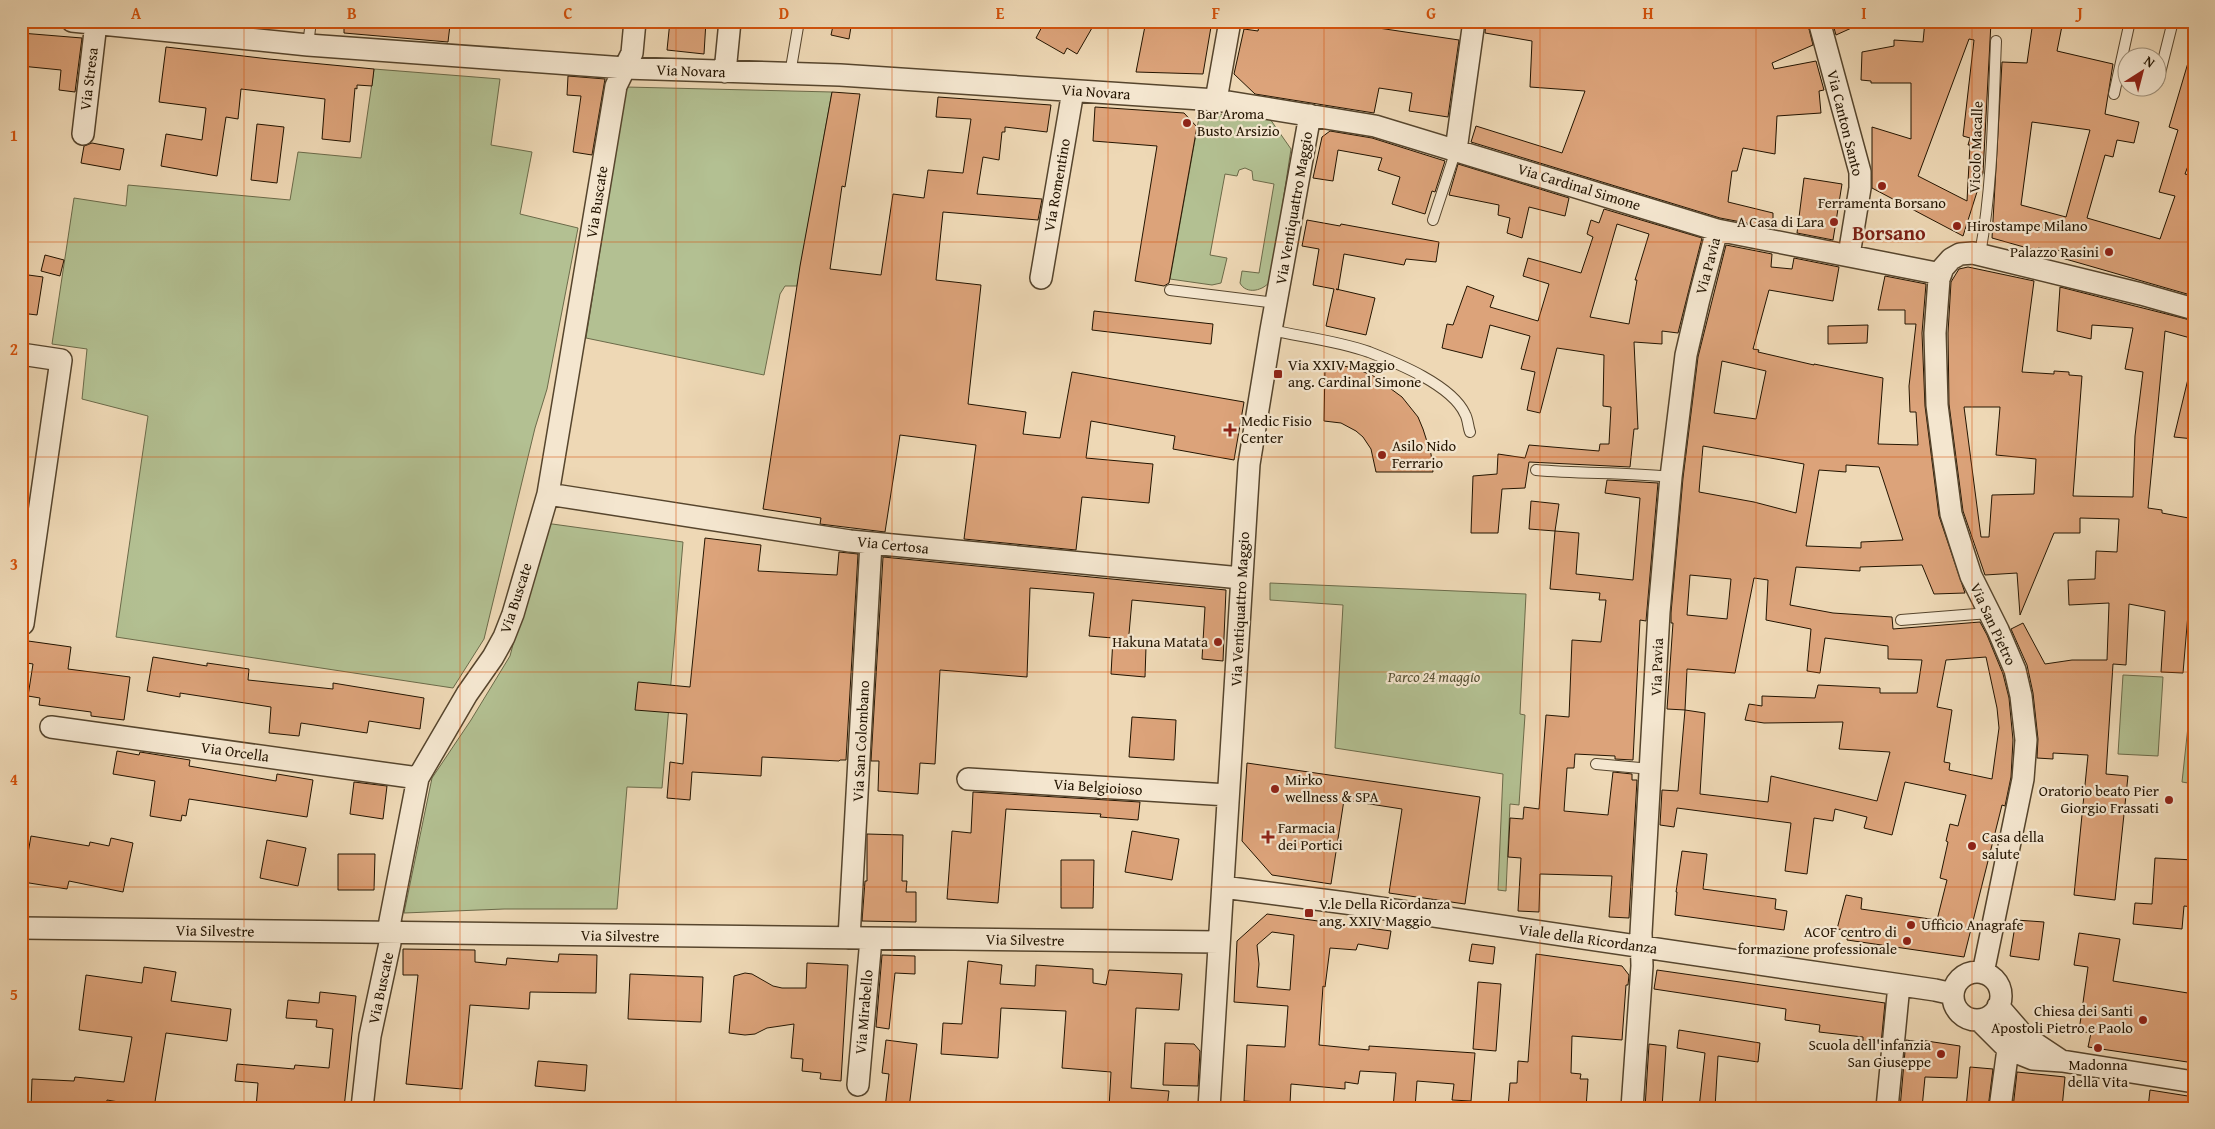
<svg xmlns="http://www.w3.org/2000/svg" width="2215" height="1129" font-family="'Gentium Book Plus',serif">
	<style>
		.green { fill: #b3c092; stroke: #6b6a49 }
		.building { fill: #dca37a; stroke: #231400; fill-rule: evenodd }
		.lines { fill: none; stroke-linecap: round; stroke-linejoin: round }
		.service-casing { stroke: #56452d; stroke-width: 12 }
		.minor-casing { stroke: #56452d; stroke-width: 24 }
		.service { stroke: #f4e6cf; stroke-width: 10 }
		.minor { stroke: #f4e6cf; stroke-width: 21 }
		.grid { fill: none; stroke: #d4520b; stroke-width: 1; stroke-opacity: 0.55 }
		.poi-dot { fill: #8f2418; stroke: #f4e6cf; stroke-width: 2 }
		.labels { text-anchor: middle; stroke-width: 4.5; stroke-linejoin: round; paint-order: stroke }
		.street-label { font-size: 15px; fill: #231400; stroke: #f4e6cf }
		.poi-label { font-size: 15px; fill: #231400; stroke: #f4e6cf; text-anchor: start }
		.park-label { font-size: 15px; font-style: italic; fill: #555033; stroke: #f4e6cf }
		.district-label { font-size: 20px; font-weight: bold; fill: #7a1f14; stroke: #f4e6cf }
		.neatline { fill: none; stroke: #d4520b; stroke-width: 2 }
		.grid-label { font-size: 16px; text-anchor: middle; font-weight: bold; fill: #d4520b }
	</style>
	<rect width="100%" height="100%" fill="#eed8b5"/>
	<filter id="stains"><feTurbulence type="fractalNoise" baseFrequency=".004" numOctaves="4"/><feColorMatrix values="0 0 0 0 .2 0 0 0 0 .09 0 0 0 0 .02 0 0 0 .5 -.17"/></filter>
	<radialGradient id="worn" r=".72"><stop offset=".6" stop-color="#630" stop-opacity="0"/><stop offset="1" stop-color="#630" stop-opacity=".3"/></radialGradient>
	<path class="green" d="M374 69 500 79 491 145 532 152 520 214 578 228 547 389 535 428 484 639 453 688 116 637 148 416 82 399 87 349 52 344 74 198 126 206 128 185 290 200 298 152 361 158Z
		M626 87 832 92 797 286H785L780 294 764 375 586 338Z
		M1200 112 1270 119 1291 149 1271 280C1264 291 1246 295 1240 283L1242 271 1259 273 1274 184 1253 180 1252 171 1245 168 1239 170 1237 176 1225 174 1210 255 1227 258 1221 283 1212 285 1170 279Z
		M545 523 683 542 662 788 627 787 617 909H504L404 913 432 778 471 720 510 656Z
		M1270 583 1526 594 1520 714 1525 715 1519 805 1510 804 1506 891 1498 890 1503 774 1335 748 1343 605 1270 600Z
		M2194 671V784L2182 782Z
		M2123 675 2163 677 2158 756 2118 754Z"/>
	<path class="building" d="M344 21H412L450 25 448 42 344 33Z
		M670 21H706L704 54 667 50Z
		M834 21H852L849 39 831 35Z
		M1045 21H1096L1077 54 1067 48 1064 54 1036 38Z
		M1146 21H1212L1203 74 1136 72Z
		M1260 21H1356L1365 23V26L1459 40 1448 117 1409 111 1412 93 1379 88 1374 113 1255 94 1234 74 1244 29 1258 31Z
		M1486 21H1807L1813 45 1772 63 1774 69 1816 61 1824 90 1819 91 1821 113 1777 116 1775 154 1743 148 1737 171H1732L1728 202 1773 213V228L1720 218 1471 142 1476 126 1562 153 1585 91 1530 87 1532 41 1485 33Z
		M1832 21H1867L1836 35Z
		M1925 21 1991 22 1983 173 1963 236 1872 188V127L1911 139V83H1871V81L1861 80 1862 52 1894 46V40L1923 42ZM1969 39 1974 40 1963 136 1970 138 1968 145H1970L1967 201 1918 176Z
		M2033 21H2063L2057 51 2113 64 2105 114 2139 122 2134 143 2117 140 2113 157 2105 155 2087 218 2160 239 2175 196 2159 192 2178 130 2169 127 2190 56 2194 57V150L2185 174 2194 176V296L2062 258 2063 251 2038 248V251L1992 238 2002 62 2027 63ZM2032 122 2090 130 2066 217 2021 205Z
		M21 33 82 38 75 92 59 90 61 70 21 66Z
		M166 47 269 59 374 69 372 86 357 85V89L355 88 350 142 322 139 325 99 241 89 238 119 226 117 217 176 161 166 166 134 202 140 206 108 159 102Z
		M568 76 605 79 592 155 573 152 581 96 567 95Z
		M832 92 860 94 845 187 842 186 830 269 881 275 893 194 924 198 928 170 963 173 971 119 936 117 938 97 1051 105 1047 132 1005 127V132H1002L999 160 983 157 977 194 1042 199 1038 220 943 212 936 280 981 285 968 404 1026 412 1023 434 1060 438 1072 372 1244 402 1234 460 1173 449 1175 436 1091 421 1086 458 1153 464 1149 503 1082 497 1076 550 964 539 976 445 900 435 885 532 820 524 821 518 763 509 800 266Z
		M1095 107 1184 113 1197 127 1169 283 1164 286 1135 281 1157 146 1093 141Z
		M257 124 284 127 277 183 251 180Z
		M1330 131 1372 138 1445 161 1435 192 1432 191 1425 214 1392 204 1400 177 1378 170 1382 158 1338 150 1333 181 1313 178 1322 137Z
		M92 143 124 149 120 170 81 163 84 146Z
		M1458 164 1569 198 1565 216 1529 207 1522 238 1507 233 1510 218 1498 215 1499 205 1449 195Z
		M1804 178 1842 184 1833 240 1797 233Z
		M1604 209 1702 238 1678 333 1662 331V344L1634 342 1638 429H1634L1630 467 1529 462 1525 488 1502 489 1498 533H1471L1473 476 1497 474 1498 454 1525 458 1529 445 1599 451 1600 444H1609L1611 407 1603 406 1604 355 1557 348 1540 413 1527 410 1535 372 1521 369 1530 336 1490 325 1482 358 1442 348 1447 324 1453 325 1467 286 1494 296 1490 307 1538 321 1549 284 1523 276 1528 258 1581 273 1593 237 1587 234 1591 220 1599 223ZM1617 224 1649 234 1635 280H1637L1629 324 1590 317Z
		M1307 220 1340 226 1341 224 1439 242 1436 262 1406 259 1404 265 1344 254 1338 290 1336 289 1375 298 1366 335 1326 326 1334 289 1313 285 1319 249 1302 246Z
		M1726 245 1772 254 1771 267 1792 269 1794 258 1839 267 1833 301 1769 290 1753 349 1759 350 1758 352 1814 365V364L1883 378 1878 444 1918 445 1916 412H1910L1909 386 1916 324H1905V310H1878L1885 276 1926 284 1922 333 1925 406 1939 516 1965 593 1934 594 1922 565 1860 567V571L1796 567 1790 605 1833 613 1892 617 1893 629 1980 622 1987 635 2003 674 2009 698 2013 740 2011 777 2005 806 2002 805 1964 957 1847 940 1848 930 1837 929 1846 895 1862 898 1861 909 1937 920 1947 880 1940 878 1948 842 1946 841 1950 824 1958 826 1966 795 1905 782 1892 835 1864 828 1867 817 1835 809 1833 821 1814 818 1807 874 1785 871 1791 823 1677 808 1674 827 1660 825 1662 790 1678 791 1685 710 1667 709 1673 623H1671V613L1683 478 1698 357ZM1722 361 1766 371 1756 419 1714 413ZM1703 446 1804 464 1796 513 1754 502 1699 492ZM1846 465 1879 467 1903 540 1861 542V548L1806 546 1819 470 1846 472ZM1690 575 1731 579 1727 619 1687 615ZM1754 578 1768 580 1766 620 1811 629 1807 671 1820 673 1825 638 1888 646V659L1922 660 1917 693H1880V688L1818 685 1815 698 1762 696V706L1749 704 1745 720 1764 723 1843 722 1839 749 1890 752 1877 801 1771 776 1768 802 1700 794 1705 713 1685 710 1687 669 1735 673ZM1986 657 1997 708 1999 728 1992 779 1949 770 1950 763 1944 762 1952 710 1937 707 1946 660Z
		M45 255 64 260 60 276 41 271Z
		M1968 267 2034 281 2022 372 2054 374V371L2069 372V375L2082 376 2073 496 2133 497 2135 436 2143 372 2125 369 2133 328 2092 325 2091 339 2057 331 2060 287 2194 321V339L2165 331 2148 508 2162 510V513L2194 519V581L2188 614 2183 673 2161 672 2165 611 2129 604 2126 665 2113 664 2106 774 2128 776 2115 900 2074 895 2088 755 2053 753V759L2037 758 2038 739 2033 693 2027 665 2011 629 2023 623 2045 664 2072 660H2107L2109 603 2069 605 2068 580 2095 579 2096 551 2117 552 2119 519 2080 518V533H2054L2020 615 2017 573 1985 575 1963 511 1949 404 1948 333 1951 282 1959 269ZM1964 407H2000L1996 455 2036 459 2034 494 1992 495 1989 537H1981Z
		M21 274 43 277 37 315 21 313Z
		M1094 311 1213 324 1211 344 1092 330Z
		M1868 325 1867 343 1828 344V326Z
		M1325 364 1350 367 1372 375 1402 397 1418 417 1423 429 1431 454 1433 472H1376L1371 449 1363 437 1356 431 1341 423 1324 421Z
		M2188 379 2194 380V439L2174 437Z
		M1607 480 1658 483 1646 621 1640 620 1633 760 1615 759V756L1575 754 1574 768H1567L1564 811 1608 815 1613 772 1632 774V780H1637L1629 918 1609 917 1612 876 1540 874 1539 912 1518 911 1521 858 1508 857 1510 818 1523 819 1524 807 1539 809 1546 715 1569 717 1572 640 1601 642 1606 600H1599L1600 593 1550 589 1555 531 1579 533 1576 574 1633 580 1640 498 1605 493Z
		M1531 501 1559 504 1555 531 1529 529Z
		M705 538 761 545 758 571 837 575 839 552 858 554 846 760H840L839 761 762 757 761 776 692 772 690 800 667 798 670 762 683 764 687 714 635 710 638 682 690 687Z
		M883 557 1226 590 1223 661 1202 659 1205 607 1132 600 1128 645 1146 647 1145 677 1111 674 1113 638 1089 636 1094 593 1030 588 1027 677 940 670 935 764 920 763 918 794 878 791 879 761H871Z
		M21 640 71 647 68 669 130 677 124 720 91 716V712L39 705 40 698 28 696 33 664 21 662Z
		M153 657 207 666V663L249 669 248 680 333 689V683L424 698 420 729 369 721 367 733 301 723 299 736 269 733 271 707 180 693V697L147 691Z
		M1132 717 1176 720 1174 760 1129 757Z
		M117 751 139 755 140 752 190 760 189 766 276 781 277 774 313 780 307 817 189 799 186 816 182 815 181 821 150 816 155 781 113 774Z
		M1247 763 1480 797 1465 904 1389 893 1402 809 1344 800 1331 884 1272 875 1242 841Z
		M354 782 387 786 383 819 350 814Z
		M973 792 1140 802 1138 820 1100 817 1101 814 1006 809 998 903 947 899 952 831 971 833Z
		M1132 831 1179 839 1172 880 1125 872Z
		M867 834 903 835 902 881H907L906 892H916V922L862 921 865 881H867Z
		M31 836 89 846 90 842 109 846 111 838 133 843 123 892 69 881 67 889 23 882Z
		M267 840 306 848 298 886 260 878Z
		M1682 851 1707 854 1703 889 1776 899 1775 909 1787 911 1784 930 1675 915 1677 892H1676Z
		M338 854H375L374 890H338Z
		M2155 858 2194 860V907L2184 906 2182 929 2133 924 2135 903 2152 904Z
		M1061 860H1094L1093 908H1061Z
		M1267 914 1391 931 1388 949 1358 944 1356 950 1330 948 1325 987 1323 986 1319 1045 1369 1050V1046L1475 1053 1471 1101 1452 1100 1454 1084 1417 1081 1415 1108H1393L1396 1073 1360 1071 1358 1084 1345 1082V1089L1291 1084 1290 1104 1244 1101 1247 1045 1285 1047 1288 1006 1234 1002 1237 941ZM1272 932 1294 935 1290 990 1257 987 1259 964 1257 945Z
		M2016 920 2044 922 2039 960 2010 956Z
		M2079 933 2120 939 2113 981 2194 994V1063L2088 1047 2091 1033 2079 1031 2088 967 2074 965Z
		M1472 944 1495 947 1493 964 1469 961Z
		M403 949 475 950V962L506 965 507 958 558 962 559 954 597 955 596 993 530 992 529 1009 470 1005 462 1089 406 1084 418 975H403Z
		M1536 954 1622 966 1629 975 1628 985H1626L1622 1040 1572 1036 1571 1073 1581 1074 1580 1079H1588L1586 1108H1508L1510 1083H1517L1518 1061 1528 1062Z
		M882 955 915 956V974L895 973 889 1029 876 1027Z
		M968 961 1002 965 1000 984 1035 986 1036 965 1093 969V983L1106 985 1109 970 1182 974 1179 1010 1136 1008 1131 1088 1169 1091 1167 1108H1109L1111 1072 1062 1068 1066 1011 1001 1008 998 1058 941 1054 943 1023 962 1024Z
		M807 963 848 965 841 1081 820 1079 821 1073 802 1071 803 1059 791 1058 794 1024 767 1028 755 1034 745 1035 729 1033 734 976 745 973 752 974 773 986 782 988H806Z
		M144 967 176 972 171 1001 231 1009 227 1041 166 1033 154 1108 107 1100 106 1108H31L32 1079 74 1081 75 1077 124 1082 132 1037 79 1030 86 975 142 983Z
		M1657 970 1885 1003 1881 1044 1863 1042V1037L1819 1032 1820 1025 1785 1020 1786 1009 1654 989Z
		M630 974 703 977 701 1022 628 1019Z
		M1478 982 1501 984 1496 1051 1473 1049Z
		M320 992 356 996 344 1108H256L258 1083 235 1081 237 1064 294 1069 295 1065 329 1068 333 1029 316 1027 317 1020 286 1018 288 1000 319 1003Z
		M1679 1030 1760 1043 1758 1062 1718 1056 1715 1108H1699L1705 1053 1677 1048Z
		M886 1040 917 1044 909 1108H885L889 1074 882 1073Z
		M1906 1040 1920 1042V1040L1960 1046 1957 1078 1925 1077 1922 1108H1900Z
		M1165 1043 1194 1044 1200 1051 1198 1086 1163 1085Z
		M1649 1044 1666 1046 1662 1108H1645Z
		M538 1061 587 1065 585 1091 535 1086Z
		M1970 1067 1993 1069 1988 1108H1966Z
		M2017 1072 2065 1077 2062 1108H2013Z
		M2150 1090 2194 1097V1108H2148Z"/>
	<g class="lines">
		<g class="service-casing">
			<path id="service" d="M308 45 311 21
				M790 74 799 21
				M2158 81 2173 21
				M2114 94 2130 21
				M1433 220 1456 150
				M1980 254C1993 183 1993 113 1996 41
				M1170 290 1276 303
				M1271 330C1303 337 1338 341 1369 352 1397 363 1452 385 1465 414 1468 419 1468 427 1470 432
				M1536 470C1581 474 1626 472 1671 477
				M2193 512H2194
				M1901 620 1989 613
				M1596 764 1651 769"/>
		</g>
		<g class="minor-casing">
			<path id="minor" d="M72 21 308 45 625 68 840 75 1216 100 1375 126 1717 230 1941 274
				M1819 21 1860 172V188L1849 255
				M725 72 730 21
				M1216 100 1230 21
				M83 134 96 23
				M1456 150 1474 21
				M1041 278 1073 91
				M21 354 61 360 23 624
				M548 494 850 541 1241 578
				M51 727 418 778
				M968 779 1228 795
				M1223 887 1346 903 1935 990 1953 994
				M21 928 1219 942
				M849 938 871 543
				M1953 996a24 24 0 1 1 48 0a24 24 0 1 1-48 0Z
				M1983 973 2023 779 2026 740 2021 696 2015 670 1998 630 1971 576 1951 514 1937 405 1935 333 1939 279 1943 268 1951 259 1960 254 1973 253 2141 294 2194 309
				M1998 1006 2024 1036 2060 1060
				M1979 1020 2008 1049 2033 1059 2062 1061 2194 1082
				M858 1085 871 939
				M362 1108 370 1036 390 943V921L418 778 467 694 493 657 504 637 513 614 548 494 616 86 632 53 635 21
				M1209 1108 1249 464 1271 330 1310 115
				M1632 1108 1642 966 1641 933 1659 612 1671 477 1686 355 1699 299 1717 230
				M1887 1108 1899 985
				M2000 1108 2008 1049"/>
		</g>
		<use href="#service" class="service"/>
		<use href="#minor" class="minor"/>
	</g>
	<path class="grid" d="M244 21V1108M460 21V1108M676 21V1108M892 21V1108M1108 21V1108M1324 21V1108M1540 21V1108M1756 21V1108M1972 21V1108M21 242H2194M21 457H2194M21 672H2194M21 887H2194"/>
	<g class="poi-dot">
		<circle cx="1187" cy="123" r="5"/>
		<circle cx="1882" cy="186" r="5"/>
		<circle cx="1834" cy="222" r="5"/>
		<circle cx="1957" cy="226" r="5"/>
		<circle cx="2109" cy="252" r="5"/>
		<rect x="1273" y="369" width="10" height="10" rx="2.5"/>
		<path d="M1227.5 422.5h5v5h5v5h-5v5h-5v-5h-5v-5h5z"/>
		<circle cx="1382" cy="455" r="5"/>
		<circle cx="1218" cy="642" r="5"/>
		<circle cx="1275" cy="789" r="5"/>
		<circle cx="2169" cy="800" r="5"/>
		<path d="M1265.5 829.5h5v5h5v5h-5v5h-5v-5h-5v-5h5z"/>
		<circle cx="1972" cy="846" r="5"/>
		<rect x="1304" y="908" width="10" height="10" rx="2.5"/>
		<circle cx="1911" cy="925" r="5"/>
		<circle cx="1907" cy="941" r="5"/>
		<circle cx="2143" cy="1020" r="5"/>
		<circle cx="2098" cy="1048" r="5"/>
		<circle cx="1941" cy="1054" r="5"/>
	</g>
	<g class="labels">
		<g class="street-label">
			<text transform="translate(691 71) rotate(2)" y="5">Via Novara</text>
			<text transform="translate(89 79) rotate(-83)" y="5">Via Stresa</text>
			<text transform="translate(1096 92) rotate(4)" y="5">Via Novara</text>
			<text transform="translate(1845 123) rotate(76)" y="5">Via Canton Santo</text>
			<text transform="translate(1976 147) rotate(-88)" y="5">Vicolo Macalle</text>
			<text transform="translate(1057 185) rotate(-80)" y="5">Via Romentino</text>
			<text transform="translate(1579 187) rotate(17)" y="5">Via Cardinal Simone</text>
			<text transform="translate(597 202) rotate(-81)" y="5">Via Buscate</text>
			<text transform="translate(1294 208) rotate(-80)" y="5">Via Ventiquattro Maggio</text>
			<text transform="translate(1708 266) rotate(-75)" y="5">Via Pavia</text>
			<text transform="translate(893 545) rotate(6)" y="5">Via Certosa</text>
			<text transform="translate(516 598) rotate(-72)" y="5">Via Buscate</text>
			<text transform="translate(1240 609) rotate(-87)" y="5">Via Ventiquattro Maggio</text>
			<text transform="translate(1993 624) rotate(65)" y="5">Via San Pietro</text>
			<text transform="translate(1657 667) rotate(-88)" y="5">Via Pavia</text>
			<text transform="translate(861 741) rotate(-87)" y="5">Via San Colombano</text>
			<text transform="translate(235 752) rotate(8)" y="5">Via Orcella</text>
			<text transform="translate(1098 787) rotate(4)" y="5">Via Belgioioso</text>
			<text transform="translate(215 931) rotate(1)" y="5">Via Silvestre</text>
			<text transform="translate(620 936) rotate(1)" y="5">Via Silvestre</text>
			<text transform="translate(1588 939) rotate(8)" y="5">Viale della Ricordanza</text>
			<text transform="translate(1025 940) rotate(1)" y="5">Via Silvestre</text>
			<text transform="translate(381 988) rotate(-78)" y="5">Via Buscate</text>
			<text transform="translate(864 1012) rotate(-85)" y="5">Via Mirabello</text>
		</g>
		<g class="poi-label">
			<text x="1197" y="119">Bar Aroma<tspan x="1197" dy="17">Busto Arsizio</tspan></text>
			<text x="1882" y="208" text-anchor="middle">Ferramenta Borsano</text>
			<text x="1824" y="227" text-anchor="end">A Casa di Lara</text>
			<text x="1967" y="231">Hirostampe Milano</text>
			<text x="2099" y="257" text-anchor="end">Palazzo Rasini</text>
			<text x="1288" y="370">Via XXIV Maggio<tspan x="1288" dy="17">ang. Cardinal Simone</tspan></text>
			<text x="1241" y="426">Medic Fisio<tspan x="1241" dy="17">Center</tspan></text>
			<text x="1392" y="451">Asilo Nido<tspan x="1392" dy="17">Ferrario</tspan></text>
			<text x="1208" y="647" text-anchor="end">Hakuna Matata</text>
			<text x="1285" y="785">Mirko<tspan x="1285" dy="17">wellness &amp; SPA</tspan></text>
			<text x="2159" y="796" text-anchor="end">Oratorio beato Pier<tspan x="2159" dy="17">Giorgio Frassati</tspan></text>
			<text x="1278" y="833">Farmacia<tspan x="1278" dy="17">dei Portici</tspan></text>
			<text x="1982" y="842">Casa della<tspan x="1982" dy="17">salute</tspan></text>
			<text x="1319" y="909">V.le Della Ricordanza<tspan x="1319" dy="17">ang. XXIV Maggio</tspan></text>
			<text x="1921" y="930">Ufficio Anagrafe</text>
			<text x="1897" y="937" text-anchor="end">ACOF centro di<tspan x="1897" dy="17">formazione professionale</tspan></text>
			<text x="2133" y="1016" text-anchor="end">Chiesa dei Santi<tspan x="2133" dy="17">Apostoli Pietro e Paolo</tspan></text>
			<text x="1931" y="1050" text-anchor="end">Scuola dell'infanzia<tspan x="1931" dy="17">San Giuseppe</tspan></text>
			<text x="2098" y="1070" text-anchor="middle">Madonna<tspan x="2098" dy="17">della Vita</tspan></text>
		</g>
		<g class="park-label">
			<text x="1434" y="682">Parco 24 maggio</text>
		</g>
		<g class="district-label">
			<text x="1889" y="240">Borsano</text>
		</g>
	</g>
	<rect width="2215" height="1129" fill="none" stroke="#eed8b5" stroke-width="55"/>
	<g transform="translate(2142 72) rotate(36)"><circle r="24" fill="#f4e6cf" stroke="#a0927c"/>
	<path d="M0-4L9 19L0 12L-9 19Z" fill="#8f2418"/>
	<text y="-8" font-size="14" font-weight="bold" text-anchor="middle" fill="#231400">N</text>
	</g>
	<rect x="28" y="28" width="2160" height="1074" class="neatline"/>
	<g class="grid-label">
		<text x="136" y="19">A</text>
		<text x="352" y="19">B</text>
		<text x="568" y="19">C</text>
		<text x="784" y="19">D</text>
		<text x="1000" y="19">E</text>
		<text x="1216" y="19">F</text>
		<text x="1431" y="19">G</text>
		<text x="1648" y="19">H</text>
		<text x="1864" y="19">I</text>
		<text x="2080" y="19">J</text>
		<text x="14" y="141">1</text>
		<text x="14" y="355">2</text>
		<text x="14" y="570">3</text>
		<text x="14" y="785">4</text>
		<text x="14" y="1000">5</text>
	</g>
	<rect width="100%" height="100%" filter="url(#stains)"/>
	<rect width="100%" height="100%" fill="url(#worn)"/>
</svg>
